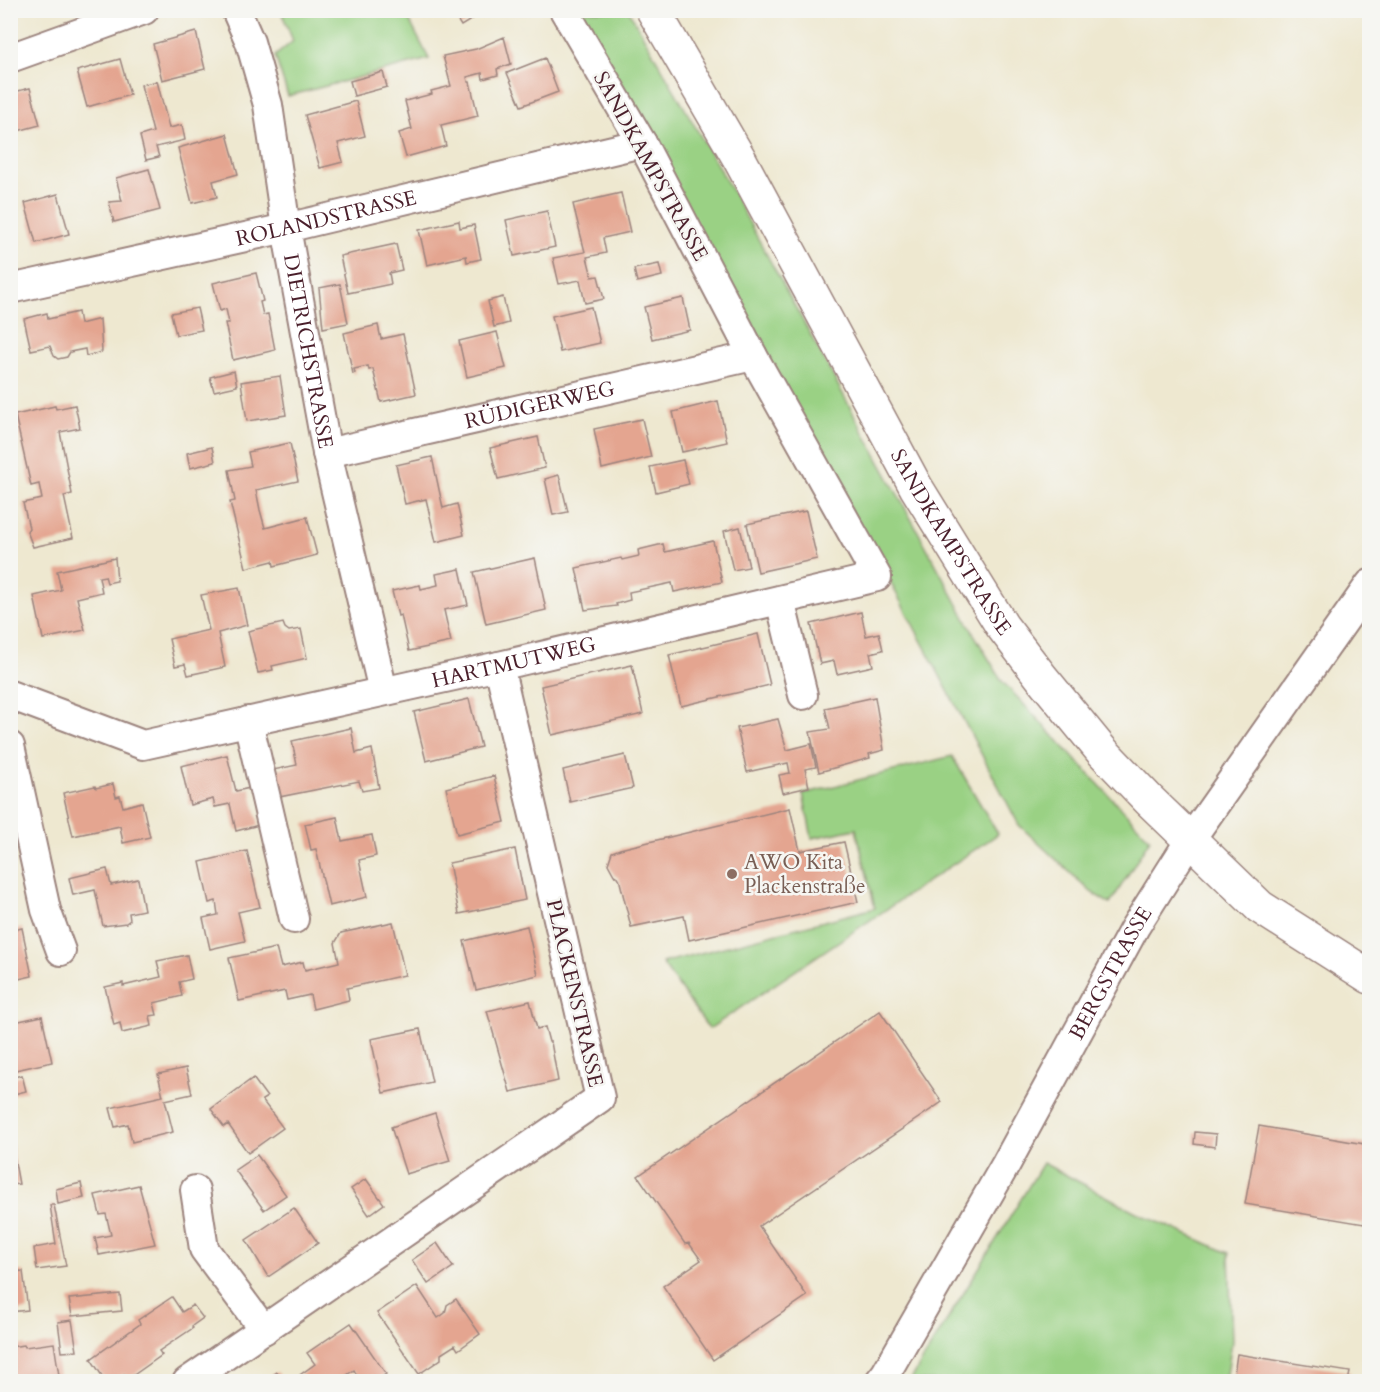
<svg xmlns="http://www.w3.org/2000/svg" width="1380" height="1392" font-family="Cardo,serif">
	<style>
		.green { fill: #9ad184; stroke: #727858; stroke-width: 1.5 }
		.building { fill: #e4a590 }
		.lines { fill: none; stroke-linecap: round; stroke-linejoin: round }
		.minor-casing { stroke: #9c847e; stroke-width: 32 }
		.tertiary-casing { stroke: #9c847e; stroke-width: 36 }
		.minor { stroke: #fff; stroke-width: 28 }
		.tertiary { stroke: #fff; stroke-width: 33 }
		.education-dot { fill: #8d6e63; stroke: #f6f6f2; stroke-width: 2 }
		.labels { text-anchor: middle; stroke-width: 5; stroke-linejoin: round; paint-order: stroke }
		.street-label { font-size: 21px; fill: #4a1f2b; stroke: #f6f6f2 }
		.education-label { font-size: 21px; fill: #785e54; stroke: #f6f6f2; text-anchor: start }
	</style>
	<rect width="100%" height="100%" fill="#f6f6f2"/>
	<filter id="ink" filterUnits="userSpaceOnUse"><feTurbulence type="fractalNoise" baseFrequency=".0167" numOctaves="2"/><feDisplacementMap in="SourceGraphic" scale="12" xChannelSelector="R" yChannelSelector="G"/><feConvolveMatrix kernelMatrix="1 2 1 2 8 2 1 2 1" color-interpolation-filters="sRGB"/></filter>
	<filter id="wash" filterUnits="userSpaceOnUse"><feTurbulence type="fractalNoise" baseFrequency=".008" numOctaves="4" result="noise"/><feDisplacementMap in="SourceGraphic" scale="24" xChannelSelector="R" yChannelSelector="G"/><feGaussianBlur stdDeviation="1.35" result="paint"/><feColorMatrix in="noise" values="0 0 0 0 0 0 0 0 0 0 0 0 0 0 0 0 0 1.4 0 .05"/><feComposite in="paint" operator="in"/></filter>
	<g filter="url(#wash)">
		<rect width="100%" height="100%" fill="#eee8d0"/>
		<path class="green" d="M404 10 429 59 288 96 275 56 293 41 281 11Z
			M571 11H629L732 191 975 636 1002 681 1150 839 1110 904 1091 892 1019 825 885 572Z
			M952 756 998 834 709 1029 662 963 875 908 856 829 812 838 803 794Z
			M1043 1163 1142 1215 1229 1253 1232 1341 1226 1381H910Z"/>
		<g id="blocks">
			<path class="building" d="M451 10H483L484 12 461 26Z
				M196 32 205 69 162 80 153 44Z
				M504 37 511 64 497 69 498 75 483 79 482 73 467 77 468 82H470L478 116 441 125 446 146 406 157 399 133 412 129 405 101 432 94 431 91 451 86 443 56 476 49Z
				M545 58 558 92 521 106 507 73Z
				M120 59 130 95 87 107 77 71Z
				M383 72 387 87 354 96 350 81Z
				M157 81 169 128 182 125 185 140 156 147 159 157 146 160 140 136 153 132 141 85Z
				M30 88 40 125 10 133V93Z
				M356 101 365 136 338 143 343 162 320 168 305 115Z
				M227 134 238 174 213 181 217 197 192 203 178 148Z
				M149 169 160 210 114 222 109 202 122 201 116 178Z
				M621 193 630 232 603 238 606 253 587 257 592 277 598 276 604 299 585 303 580 280 559 284 553 258 585 252 573 204Z
				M58 194 69 234 36 243 25 203Z
				M547 211 555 247 514 256 506 220Z
				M459 221 460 228 474 225 481 259 467 262 466 256 427 265 419 230Z
				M396 244 402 270 389 273 391 284 348 293 340 256Z
				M659 264 662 276 637 282 634 269Z
				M256 273 263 301 260 302 263 315 268 314 275 350 233 360 225 323H229L226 309 220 311 213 283Z
				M340 284 348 323 323 328 319 288Z
				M503 297 509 323 494 327 488 301Z
				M683 298 690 330 652 339 644 307Z
				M591 307 600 343 560 352 552 316Z
				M197 308 202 330 176 335 171 313Z
				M78 312 80 324 100 319 102 352 86 356 85 349 70 352 67 357 58 359 54 356 50 346 31 350 24 319 47 313 48 319Z
				M378 325 381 339 403 334 416 394 381 402 373 369 369 370 368 366 354 369 355 373 353 374 344 333Z
				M497 332 506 368 467 377 459 341Z
				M234 371 237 386 214 391 210 377Z
				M280 376 286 415 247 421 241 382Z
				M718 401 727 442 682 452 673 412Z
				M75 405 80 428 60 432 72 494 64 496 73 538 33 547 27 531 29 528 23 503 42 499 39 484 31 486 15 415 55 406 56 409Z
				M642 419 651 457 602 469 594 429Z
				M538 437 545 468 498 479 490 448Z
				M290 443 298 481 256 490 260 510 265 528 307 517 317 555 274 566 273 561 246 568 230 502 235 501 229 470 251 466 248 452Z
				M212 447 215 462 190 468 187 453Z
				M432 457 443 508 457 504 464 535 436 542 426 499 405 504 396 465Z
				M683 460 689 484 656 492 650 467Z
				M559 475 568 512 553 515 545 479Z
				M806 511 817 559 758 572 747 524Z
				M740 527 749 567 733 570 724 531Z
				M713 541 722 582 674 592 672 583 629 592 630 600 616 604 617 606 585 610 576 568 621 558 622 560 639 556 638 550 663 544 665 552Z
				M115 558 117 581 107 583 105 576 99 577 102 592 77 598 85 630 43 639 34 596 61 590 57 571Z
				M535 558 546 610 486 624 474 572Z
				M460 569 468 605 444 610 451 642 409 651 401 615 398 616 392 591 420 585 421 589 438 585 436 574Z
				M239 588 247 625 218 633 225 667 188 675 185 664 175 666 169 639 209 630 201 595Z
				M861 612 866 636 879 633 883 650 870 653 873 666 837 674 834 661 820 664 811 624Z
				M283 623 285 628 289 631 301 629 307 658 272 666 273 670 258 673 248 631Z
				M758 634 770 685 681 706 669 655Z
				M632 665 643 714 552 735 541 686Z
				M875 697 884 750 869 754 870 758 819 772 810 732 830 729 825 708Z
				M469 699 481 747 426 761 414 712Z
				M778 719 787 750 811 744 816 767 805 769 809 787 783 793 779 775 790 773 788 763 747 772 737 728Z
				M351 728 356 753 372 749 379 788 362 791 359 781 279 797 273 770 297 765 292 741Z
				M227 755 236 791 250 788 259 825 236 831 230 804 215 807 213 799 190 805 181 766Z
				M625 755 633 788 570 802 563 770Z
				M494 776 505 822 457 834 446 788Z
				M113 784 116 797 120 796 123 807 142 802 150 837 123 843 120 826 73 836 63 793 95 786 96 788Z
				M790 808 800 851 844 842 858 902 689 940 684 916 631 927 619 878 614 875 608 864 612 852 620 849Z
				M337 817 342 841 372 835 376 856 359 860 367 897 329 906 316 849 311 850 305 824Z
				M515 849 525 900 459 914 449 863Z
				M247 851 260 907 238 912 245 941 210 949 203 918 218 915 216 901 209 903 200 862Z
				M107 869 111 885 138 879 144 910 129 913 130 920 126 923 103 926 95 890 73 895 69 878Z
				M393 922 405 975 347 988 349 1000 313 1009 310 995 287 1000 285 991 239 1001 229 958 276 948 281 967 303 962 305 970 339 962 335 943 341 933Z
				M527 926 538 975 476 990 464 941Z
				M22 928 32 976 10 981V931Z
				M187 955 192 979 179 982 182 996 154 1003 157 1015 150 1016 152 1026 122 1033 120 1023 114 1025 105 987 123 983V986L161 977 157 961Z
				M530 1001 537 1029 545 1027 549 1042H551L558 1081 510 1092 487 1011Z
				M880 1011 942 1102 759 1226 807 1296 713 1360 663 1286 701 1260 689 1243 685 1244 638 1176Z
				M42 1016 52 1062 11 1071 10 1023Z
				M420 1029 432 1082 383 1093 371 1039Z
				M186 1068 192 1094 165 1100 173 1132 132 1142 128 1124 115 1127 110 1108 163 1096 158 1074Z
				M22 1075 26 1091 10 1095V1078Z
				M253 1078 267 1097 262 1100 283 1128 248 1153 228 1124 224 1127 211 1109Z
				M435 1113 450 1161 406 1174 391 1127Z
				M1259 1126 1370 1145V1191L1364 1224 1245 1204Z
				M1195 1132 1216 1134 1215 1147 1194 1144Z
				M10 1135 19 1184 10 1185Z
				M257 1155 286 1195 264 1210 235 1170Z
				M366 1179 384 1204 369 1215 351 1189Z
				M81 1183 84 1198 58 1204 56 1189Z
				M139 1185 155 1244 99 1255 95 1238 111 1235 106 1214 100 1215 95 1195Z
				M50 1205H54L66 1266 37 1270 34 1248 56 1244Z
				M294 1208 318 1243 268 1277 246 1240Z
				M437 1243 453 1267 428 1284 412 1260Z
				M23 1271 28 1310 10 1312V1272Z
				M417 1286 438 1318 445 1313 447 1305 456 1299 480 1334 458 1350 455 1345 441 1354V1359L419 1374 377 1313Z
				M120 1294 122 1311 72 1316 69 1299Z
				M172 1297 182 1312 193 1305 203 1318 192 1326 193 1328 159 1351 162 1355 128 1379 124 1374 113 1382H106L91 1359 140 1324 138 1320Z
				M72 1320 77 1351 62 1352 58 1322Z
				M351 1323 386 1374 375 1382H361L354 1370 337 1382H290L315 1364 307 1353Z
				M54 1343 60 1382H10V1347L24 1345 25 1347Z
				M1237 1354 1350 1372 1348 1382H1233Z
				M277 1372 284 1382H263Z"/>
		</g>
	</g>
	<g filter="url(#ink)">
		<use href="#blocks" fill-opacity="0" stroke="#9c847e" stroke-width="1.5"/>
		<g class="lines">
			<g class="minor-casing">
				<g id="minor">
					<path id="s1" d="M236 10 250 42 268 105 286 228 327 453 383 691"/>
					<path d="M10 58 144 10"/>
					<path id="s2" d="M10 289 286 228 642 143"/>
					<path id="s3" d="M327 453 753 356"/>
					<path d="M780 600 803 695"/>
					<path id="s4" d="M10 695 143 745 499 666 877 577 753 356 642 143 564 10"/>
					<path d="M248 721 294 919"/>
					<path d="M10 746 46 910 61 951"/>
					<path d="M195 1190 204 1249 264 1330"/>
					<path d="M187 1382 600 1098 499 666"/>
					<path id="s5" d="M879 1382 886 1373 1006 1164 1135 927 1190 840 1370 584"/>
				</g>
			</g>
			<g class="tertiary-casing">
				<g id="tertiary">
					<path id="s6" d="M653 10 739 158 916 487 1002 626 1042 678 1101 750 1149 800 1260 907 1370 977"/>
				</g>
			</g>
			<use href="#minor" class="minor"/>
			<use href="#tertiary" class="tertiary"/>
		</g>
	</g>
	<circle class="education-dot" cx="732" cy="874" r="6"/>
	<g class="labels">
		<g class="street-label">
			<text transform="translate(651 166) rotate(61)" y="7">SANDKAMPSTRASSE</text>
			<text dy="7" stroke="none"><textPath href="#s2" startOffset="324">ROLANDSTRASSE</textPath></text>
			<text dy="7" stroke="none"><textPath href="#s1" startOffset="350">DIETRICHSTRASSE</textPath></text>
			<text dy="7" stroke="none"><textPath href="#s3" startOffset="218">RÜDIGERWEG</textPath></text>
			<text dy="7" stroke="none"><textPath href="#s6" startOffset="610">SANDKAMPSTRASSE</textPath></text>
			<text dy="7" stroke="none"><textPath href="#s4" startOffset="522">HARTMUTWEG</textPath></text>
			<text dy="7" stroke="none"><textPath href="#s5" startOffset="470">BERGSTRASSE</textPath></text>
			<text transform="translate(575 993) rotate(77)" y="7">PLACKENSTRASSE</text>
		</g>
		<g class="education-label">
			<text x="744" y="869">AWO Kita<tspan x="744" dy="24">Plackenstraße</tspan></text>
		</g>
	</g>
	<rect width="1380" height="1392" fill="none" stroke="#f6f6f2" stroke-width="36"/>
</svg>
